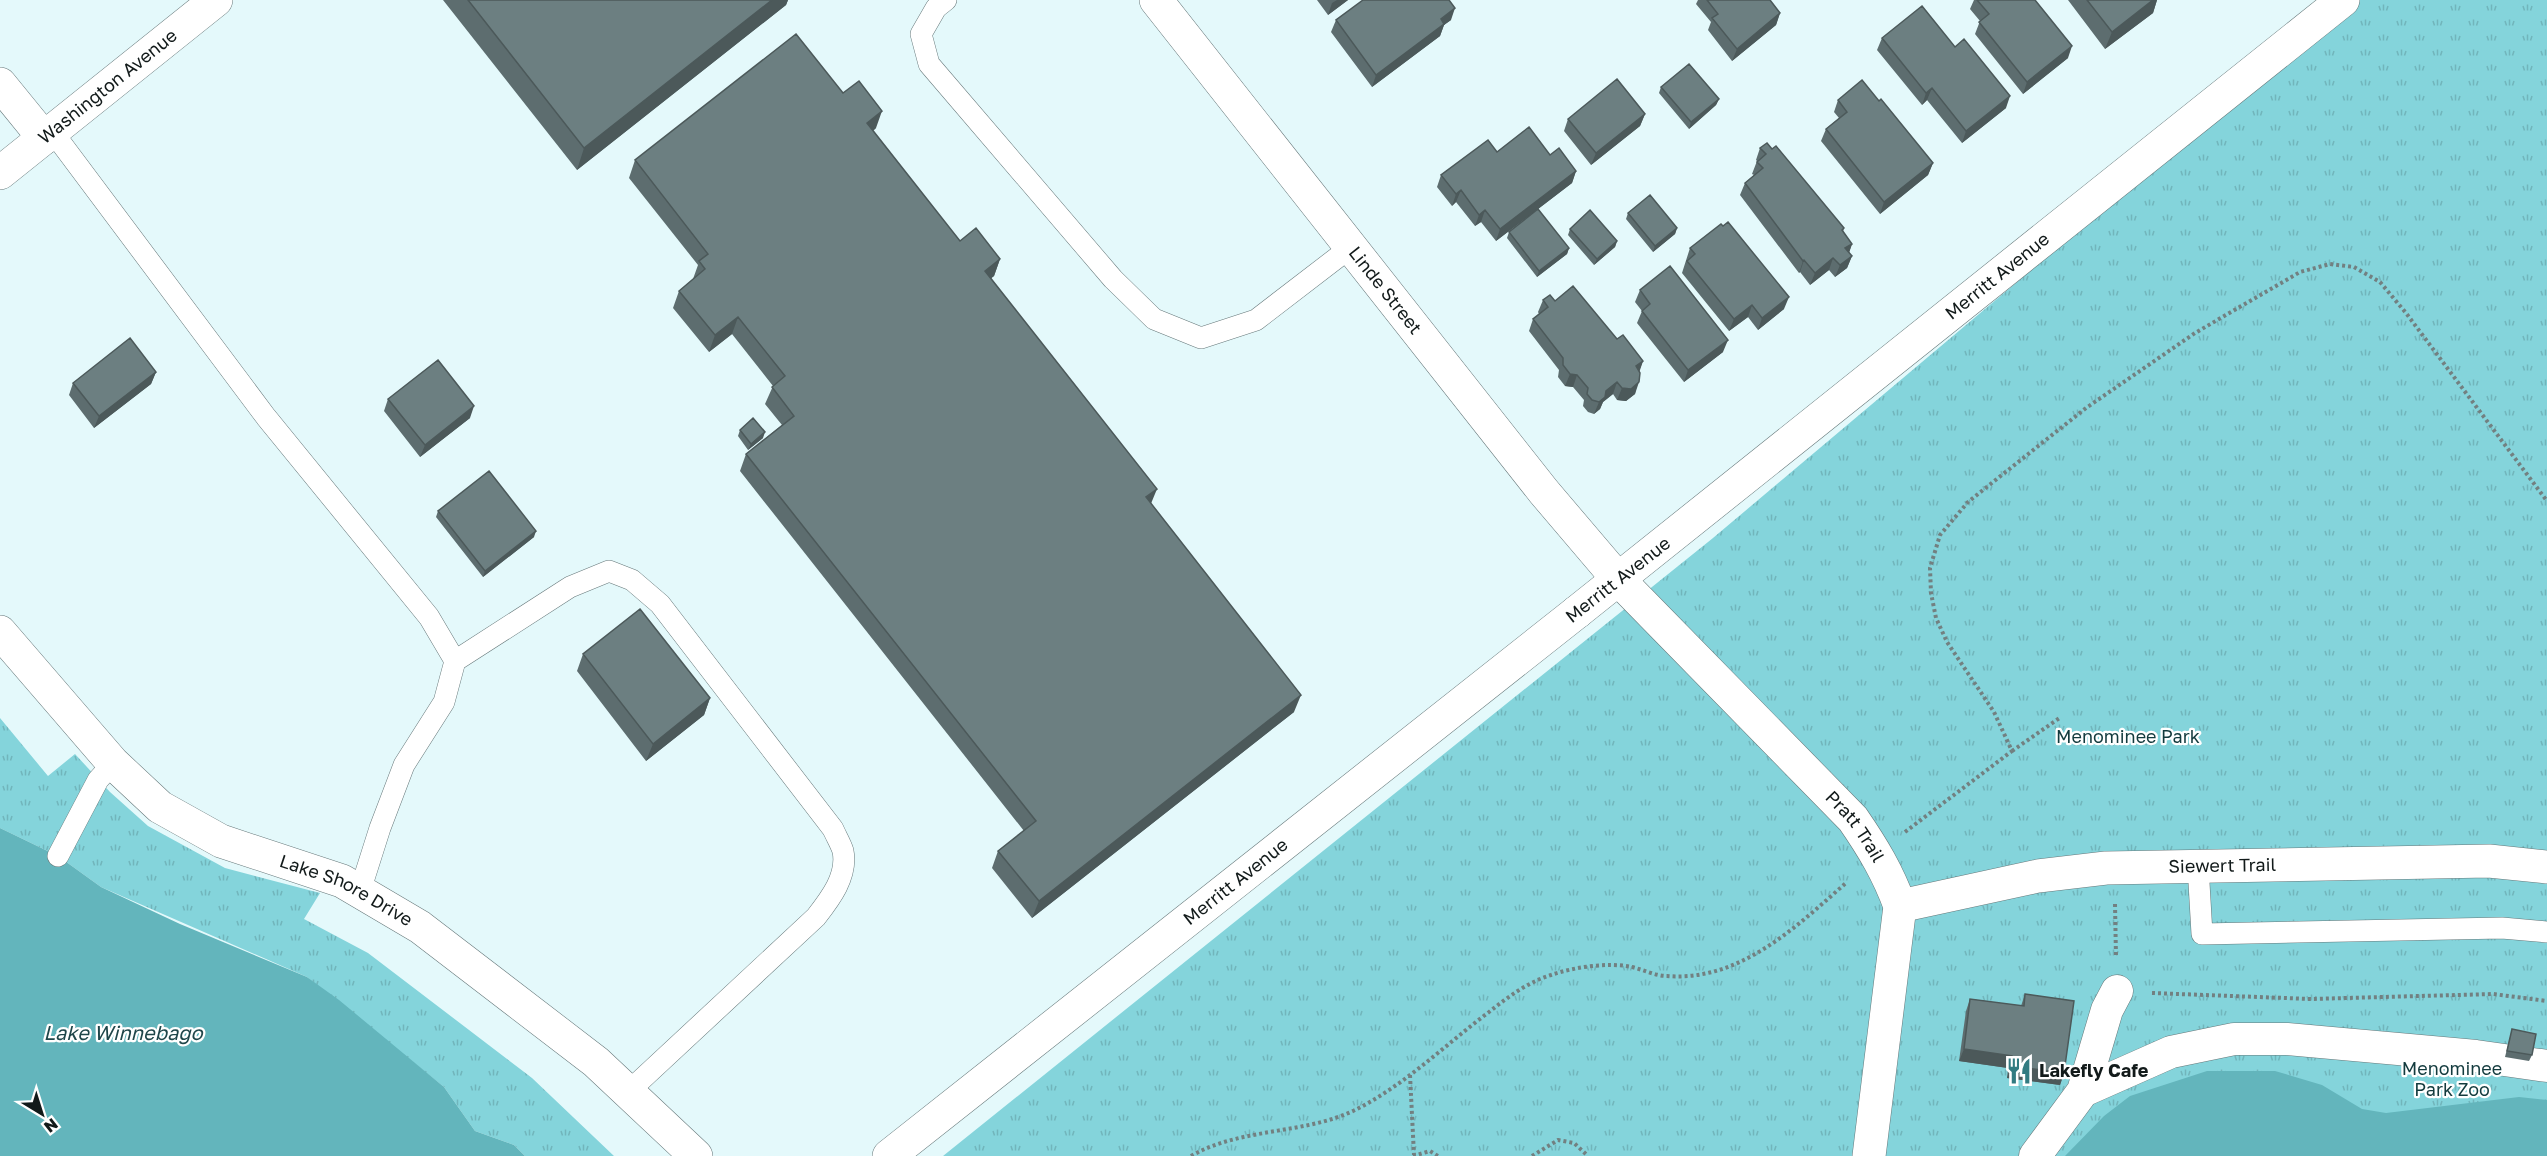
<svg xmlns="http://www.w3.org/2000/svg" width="2547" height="1156" font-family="'Golos Text',sans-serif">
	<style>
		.park { fill: url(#park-tufts) }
		.water { fill: #63b5bc }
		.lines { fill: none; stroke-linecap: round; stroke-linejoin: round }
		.service-casing { stroke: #66787a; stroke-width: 22 }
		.pedestrian-casing { stroke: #66787a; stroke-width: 33 }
		.minor-casing { stroke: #66787a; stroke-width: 34 }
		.tertiary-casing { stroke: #66787a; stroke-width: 34 }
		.path { stroke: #728081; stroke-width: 4; stroke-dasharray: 3 3; stroke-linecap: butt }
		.service { stroke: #fff; stroke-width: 21 }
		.pedestrian { stroke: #fff; stroke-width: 32 }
		.minor { stroke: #fff; stroke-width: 33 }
		.tertiary { stroke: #fff; stroke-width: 33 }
		.wall { fill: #5d6d6f }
		.shaded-wall { fill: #4c595a }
		.building { fill: #6c7f81; stroke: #4c595a; stroke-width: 1.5 }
		.labels { text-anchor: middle; stroke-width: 4.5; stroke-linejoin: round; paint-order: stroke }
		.street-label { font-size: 18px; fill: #121a1a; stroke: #fff }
		.park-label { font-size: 18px; fill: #133b3e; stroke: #fff }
		.poi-label { font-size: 18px; font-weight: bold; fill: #121a1a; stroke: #fff; text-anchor: start }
		.water-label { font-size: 20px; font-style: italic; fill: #1f464a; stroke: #fff }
	</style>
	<defs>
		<pattern id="park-tufts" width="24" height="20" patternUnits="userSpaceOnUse" patternTransform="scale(1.5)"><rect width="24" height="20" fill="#84d4db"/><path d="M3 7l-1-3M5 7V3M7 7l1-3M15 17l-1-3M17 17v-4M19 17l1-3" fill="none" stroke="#71b5bb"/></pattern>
	</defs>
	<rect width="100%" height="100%" fill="#e4f9fb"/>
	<path class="park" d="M2352 0H2547V1156H943L1713 538Z
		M0 718 48 776 75 754 110 792 148 826 225 868 320 893 304 919 368 953 532 1078 614 1156H525L514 1145 475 1131 444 1087 307 977 101 887 58 856 0 828Z"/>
	<path class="water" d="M0 828 58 856 101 887 180 924 307 977 339 1000 444 1087 475 1131 514 1145 525 1156H0Z
		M2207 1071H2275L2322 1085 2362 1109 2386 1113 2519 1097 2547 1100V1156H2065L2104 1116 2130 1096Z"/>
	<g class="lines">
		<g class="service-casing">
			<path id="service" d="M946 0 936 8 921 34 929 64 1113 279 1154 319 1201 338 1256 320 1351 247
				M52 131 266 417 429 617 455 661 444 702 404 765 380 828 360 891
				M455 661 570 587 609 571 632 580 660 604 833 829C836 836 841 844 843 851 848 876 830 899 816 917L628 1092
				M58 856 98 780 113 763
				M2198 866 2202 934 2502 928 2547 932"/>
		</g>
		<g class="pedestrian-casing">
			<path id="pedestrian" d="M2117 991 2107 1010 2083 1091 2171 1052 2234 1039H2287L2476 1056 2547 1066
				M2035 1156 2083 1091"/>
		</g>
		<g class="minor-casing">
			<g id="minor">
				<path id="s1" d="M1156 0 1544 492 1618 579 1853 819C1873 848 1888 873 1900 906L1869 1156"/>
				<path d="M0 84 44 138"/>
				<path id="s2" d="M0 173 216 0"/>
				<path id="s3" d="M0 632 113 763 160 807 221 841 342 881 420 927 596 1062 696 1156"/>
				<path id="s4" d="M1900 906 2038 876 2106 868 2489 861 2547 867"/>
				<path id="s5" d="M889 1156 1577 612"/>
			</g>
		</g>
		<g class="tertiary-casing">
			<g id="tertiary">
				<path id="s6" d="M1577 612 2343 0"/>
			</g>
		</g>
		<path class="path" d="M2012 751 2061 717
			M1905 832 2012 751 1994 712 1947 642 1936 618 1931 593 1930 568 1940 535 1968 502 2086 408 2195 333 2300 272 2330 264 2354 267 2380 282 2406 313 2547 501
			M2115 904 2116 957
			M2152 993 2311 999 2493 994 2547 1001
			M1410 1075 1414 1155
			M1191 1156C1241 1127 1306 1135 1357 1109 1406 1084 1445 1045 1489 1012 1508 997 1528 982 1551 975 1574 967 1608 962 1632 967 1644 970 1656 976 1667 976 1740 982 1797 926 1847 882
			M1413 1156 1430 1151 1438 1156
			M1532 1156 1558 1140 1574 1143 1588 1156"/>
		<use href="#service" class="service"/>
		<use href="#pedestrian" class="pedestrian"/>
		<use href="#minor" class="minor"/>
		<use href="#tertiary" class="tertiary"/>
	</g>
	<path class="wall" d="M443 0H788L786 5 577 170Z
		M1317 0H1348L1328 15Z
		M1698 0H1770L1780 13 1776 25 1732 61 1708 30 1711 22 1696 4Z
		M1974 0H2035L2068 58 2023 94 1975 34 1980 21 1970 9Z
		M2068 0H2157L2153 13 2105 49Z
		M1336 20H1451L1444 25 1440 36 1372 87 1331 32Z
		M1882 38 2006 108 1962 143 1927 100 1922 105 1877 50Z
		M1661 87 1719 99 1716 105 1689 129 1659 93Z
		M843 93 876 128 873 131 960 241 1000 259 994 276 991 278 1151 504 1294 712 1032 918 992 868 998 851 1024 831 740 471 746 454 782 425 765 404 773 386 732 334 709 352 673 308 679 291 693 279 698 265 629 178 635 160Z
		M1838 100 1879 101 1933 163 1928 175 1880 214 1821 141 1826 129 1839 118 1834 112Z
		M1645 114 1640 126 1591 165 1564 131 1568 119Z
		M1760 148 1772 149 1844 228 1843 232 1852 244 1849 252 1852 256 1847 268 1835 277 1829 270 1810 285 1800 272 1799 273 1740 195 1745 183 1754 175 1752 174 1757 161 1756 160Z
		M1497 152 1550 155 1576 171 1572 183 1496 241 1481 222 1475 226 1456 202 1452 206 1437 187 1441 175Z
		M1628 213 1677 228 1675 234 1653 252 1626 219Z
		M1570 229 1617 241 1615 247 1594 265 1568 235Z
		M1509 232 1569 248 1567 254 1537 277 1507 238Z
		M1690 248 1784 309 1758 330 1748 317 1729 331 1682 273Z
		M1640 290 1723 352 1684 382 1637 323 1642 311 1635 302Z
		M1543 300 1555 301 1617 339 1643 361 1639 371 1635 394 1626 401 1617 400 1613 394 1603 402 1600 409 1594 414 1588 412 1583 406 1584 400 1573 387 1565 386 1558 377 1559 370 1529 331 1533 319 1539 314 1538 312Z
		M156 372 151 384 94 428 69 395 73 383Z
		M388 399 470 418 420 457 384 411Z
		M740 430 763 438 748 450 738 436Z
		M438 511 534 537 483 577 436 517Z
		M583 654 710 698 704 715 646 761 577 671Z
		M2025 994 2064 1073 2060 1085 2007 1078 2008 1068 1959 1061 1966 1011 1970 999 2021 1006Z
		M2512 1029 2532 1055 2529 1061 2505 1057Z"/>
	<path class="shaded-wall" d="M772 0H788L786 5 577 170 584 148Z
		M1337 0H1348L1328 15 1332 3Z
		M2153 0H2157L2153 13 2105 49 2112 32Z
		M1455 8 1451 20 1444 25 1440 36 1372 87 1376 75 1441 19Z
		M1780 13 1776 25 1732 61 1737 49Z
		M2072 46 2068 58 2023 94 2027 82Z
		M1932 88 1927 100 1922 105 1926 93Z
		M2010 96 2006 108 1962 143 1966 131Z
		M1719 99 1716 105 1689 129 1691 122Z
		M882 111 876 128 861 140 867 123Z
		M1645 114 1640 126 1591 165 1596 153Z
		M1933 163 1928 175 1880 214 1884 202Z
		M1576 171 1572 183 1496 241 1500 229Z
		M1461 190 1456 202 1452 206 1456 194Z
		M1485 210 1481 222 1475 226 1479 215Z
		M1677 228 1675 234 1653 252 1655 246Z
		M1617 241 1615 247 1594 265 1597 259Z
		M1852 244 1848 256 1845 248Z
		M1569 248 1567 254 1537 277 1539 271Z
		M1852 256 1847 268 1835 277 1840 265Z
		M1833 258 1829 270 1810 285 1815 273Z
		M1000 259 994 276 979 288 985 271Z
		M1804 260 1800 272 1799 273 1803 261Z
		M1789 297 1784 309 1758 330 1762 318Z
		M1752 305 1748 317 1729 331 1734 319Z
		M738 317 732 334 709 352 715 335Z
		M1728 340 1723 352 1684 382 1688 370Z
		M1643 361 1639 373 1636 366Z
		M156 372 151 384 94 428 99 416Z
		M1570 374 1577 375 1573 387 1565 386Z
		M1617 382 1613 394 1603 402 1600 409 1594 414 1599 402 1606 391Z
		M1639 382 1635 394 1626 401 1617 400 1622 388Z
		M474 406 470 418 420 457 425 445Z
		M765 432 763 438 748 450 751 444Z
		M1157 489 1150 506 1146 497Z
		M536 531 534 537 483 577 485 571Z
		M1301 695 1294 712 1032 918 1039 901Z
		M710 698 704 715 646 761 653 744Z
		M1964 1049 2012 1056 2008 1068 1959 1061Z
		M2011 1066 2064 1073 2060 1085 2007 1078Z"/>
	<path class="building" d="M468 0H772L584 148Z
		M1363 0H1449L1455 8 1441 19 1444 24 1376 75 1336 20Z
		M1707 0H1770L1780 13 1737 49 1712 18 1718 14Z
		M1977 0H2035L2072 46 2027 82 1979 22 1989 14Z
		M2087 0H2153L2112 32Z
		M1922 6 1955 47 1964 39 2010 96 1966 131 1932 88 1926 93 1882 38Z
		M796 34 843 93 859 81 882 111 867 123 960 241 976 228 1000 259 985 271 1157 489 1146 497 1301 695 1039 901 998 851 1036 821 746 454 794 416 772 387 785 376 738 317 715 335 679 291 705 269 699 261 708 254 635 160Z
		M1689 64 1719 99 1691 122 1661 87Z
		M1617 79 1645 114 1596 153 1568 119Z
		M1862 80 1879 101 1881 99 1933 163 1884 202 1826 129 1847 112 1838 100Z
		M1529 127 1550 155 1559 148 1576 171 1500 229 1485 210 1479 215 1461 190 1456 194 1441 175 1488 140 1497 152Z
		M1767 143 1772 149 1776 146 1844 228 1842 230 1852 244 1845 248 1852 256 1840 265 1833 258 1815 273 1804 260 1803 261 1745 183 1763 168 1757 162 1766 154 1760 148Z
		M1650 195 1677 228 1655 246 1628 213Z
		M1538 209 1569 248 1539 271 1509 232Z
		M1590 210 1617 241 1597 259 1570 229Z
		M1728 222 1789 297 1762 318 1752 305 1734 319 1687 261 1695 254 1690 248 1721 224 1723 226Z
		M1670 266 1728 340 1688 370 1642 311 1650 304 1640 290Z
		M1573 286 1617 339 1623 335 1643 361 1636 366 1640 373 1639 382 1631 389 1622 388 1617 382 1606 391 1605 397 1599 402 1592 400 1587 394 1588 388 1577 375 1570 374 1563 365V358L1533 319 1548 307 1543 300 1550 295 1555 301Z
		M130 338 156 372 99 416 73 383Z
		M438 360 474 406 425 445 388 399Z
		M753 418 765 432 751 444 740 430Z
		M489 471 536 531 485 571 438 511Z
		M640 609 710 698 653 744 583 654Z
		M2025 994 2074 1001 2064 1073 2011 1066 2012 1056 1964 1049 1970 999 2024 1006Z
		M2512 1029 2536 1034 2532 1055 2507 1051Z"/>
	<defs>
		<g id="restaurant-bare" transform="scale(2.07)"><path d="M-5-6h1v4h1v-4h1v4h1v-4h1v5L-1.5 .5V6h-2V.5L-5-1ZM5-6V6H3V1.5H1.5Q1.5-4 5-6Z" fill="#327b81" stroke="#fff" stroke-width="2.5" paint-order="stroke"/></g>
	</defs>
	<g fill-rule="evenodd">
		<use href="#restaurant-bare" x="2019" y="1071"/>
	</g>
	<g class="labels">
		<g class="street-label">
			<text dy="6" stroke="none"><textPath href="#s2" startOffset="138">Washington Avenue</textPath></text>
			<text dy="6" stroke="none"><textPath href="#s6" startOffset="538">Merritt Avenue</textPath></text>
			<text dy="6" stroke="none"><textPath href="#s1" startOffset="370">Linde Street</textPath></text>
			<text transform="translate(1618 580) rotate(-38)" y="6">Merritt Avenue</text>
			<text dy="6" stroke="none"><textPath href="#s1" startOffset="1084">Pratt Trail</textPath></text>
			<text dy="6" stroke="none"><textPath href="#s4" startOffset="326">Siewert Trail</textPath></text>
			<text dy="6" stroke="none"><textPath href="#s5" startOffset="442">Merritt Avenue</textPath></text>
			<text dy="6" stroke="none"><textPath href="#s3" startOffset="442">Lake Shore Drive</textPath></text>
		</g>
		<g class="park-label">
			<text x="2128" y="743">Menominee Park</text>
			<text x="2452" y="1075">Menominee<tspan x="2452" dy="21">Park Zoo</tspan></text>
		</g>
		<g class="poi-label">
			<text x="2039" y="1077">Lakefly Cafe</text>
		</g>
		<g class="water-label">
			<text x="123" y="1040">Lake Winnebago</text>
		</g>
	</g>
	<g transform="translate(42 1114) rotate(142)" stroke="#ffffff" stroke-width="4.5" paint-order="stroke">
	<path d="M0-4.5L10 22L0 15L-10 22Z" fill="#121a1a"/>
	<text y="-9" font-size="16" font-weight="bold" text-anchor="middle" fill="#121a1a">N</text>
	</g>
</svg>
